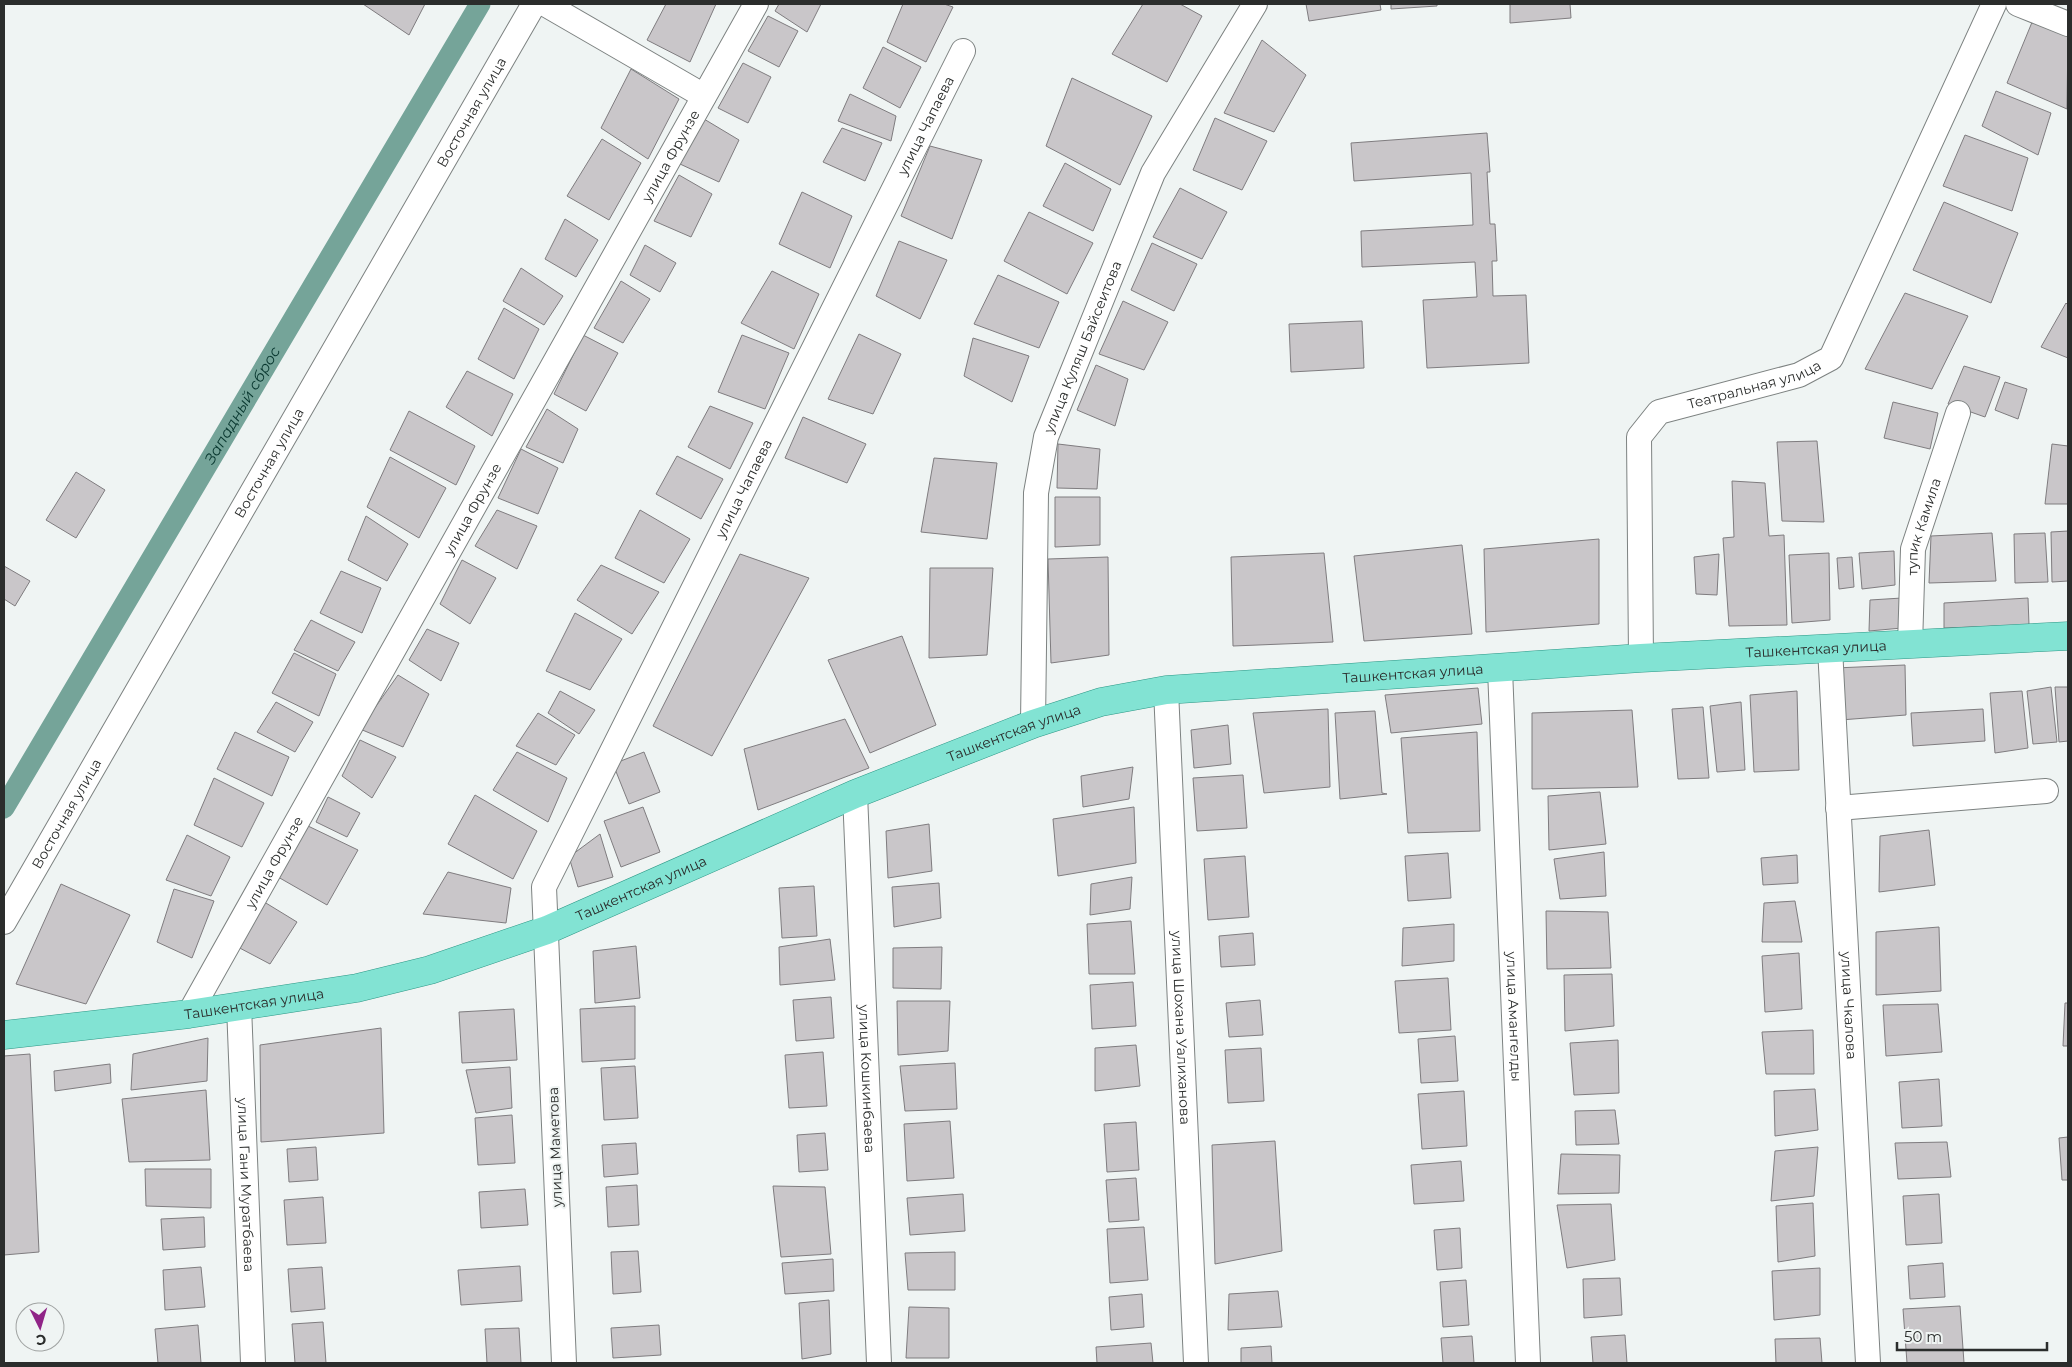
<svg xmlns="http://www.w3.org/2000/svg" width="2072" height="1367" font-family="Montserrat,sans-serif">
	<style>
		.lines { fill: none; stroke-linecap: round; stroke-linejoin: round }
		.canal { stroke: #75a499; stroke-width: 21 }
		.building { fill: #c9c6c9; stroke: #7f7c7f }
		.street-casing { stroke: #7d8281; stroke-width: 26 }
		.primary-casing { stroke: #2e9786; stroke-width: 29 }
		.street { stroke: #fff; stroke-width: 24 }
		.primary { stroke: #82e3d3; stroke-width: 28 }
		.labels { text-anchor: middle; stroke-width: 4; stroke-linejoin: round; paint-order: stroke }
		.street-label { font-size: 14px; fill: #2b2d2c; stroke: #eff4f3 }
		.water-label { font-size: 15px; font-style: italic; fill: #07362e; stroke: #eff4f3 }
	</style>
	<rect width="100%" height="100%" fill="#eff4f3"/>
	<g class="lines">
		<path class="canal" id="s1" d="M4 808 480 4"/>
	</g>
	<path class="building" d="M363 4H425L409 35Z
		M666 4H716L690 62 647 40Z
		M779 4H821L807 32 775 11Z
		M903 4H944L953 7 926 62 887 42Z
		M1143 4H1180L1202 16 1167 82 1112 54Z
		M1306 4H1380L1381 10 1309 21Z
		M1391 4H1437V6L1391 9Z
		M1510 4H1570L1571 18 1510 23Z
		M2035 15 2068 32 2067 109 2007 83Z
		M768 16 798 31 779 67 748 51Z
		M1262 40 1306 75 1274 132 1224 113Z
		M883 47 921 67 900 108 863 88Z
		M743 63 771 77 748 123 718 108Z
		M631 69 679 99 648 159 601 128Z
		M1072 78 1152 116 1120 185 1046 146Z
		M1996 91 2051 113 2038 155 1982 126Z
		M850 94 896 116 891 141 838 121Z
		M1215 118 1267 141 1242 190 1193 170Z
		M704 119 739 140 719 182 680 164Z
		M842 128 882 143 865 181 823 162Z
		M1487 133 1490 172H1487L1490 224H1495L1497 261H1492L1493 296 1526 295 1529 363 1427 368 1423 300 1477 297 1475 262 1362 267 1361 231 1473 225 1471 173 1354 181 1351 143Z
		M1965 135 2028 158 2012 211 1943 186Z
		M602 139 641 163 609 220 567 196Z
		M930 146 982 160 952 239 901 216Z
		M1065 163 1111 189 1093 231 1043 206Z
		M679 175 712 194 691 237 654 221Z
		M1180 188 1227 212 1202 259 1153 237Z
		M802 192 852 216 830 268 779 244Z
		M1944 202 2018 233 1991 303 1913 270Z
		M1029 212 1093 243 1067 294 1004 261Z
		M565 219 598 240 576 277 545 259Z
		M899 241 947 260 920 319 876 296Z
		M1152 243 1197 264 1174 311 1131 290Z
		M645 245 676 263 660 292 630 275Z
		M521 268 563 296 544 325 503 301Z
		M772 271 819 294 794 349 741 323Z
		M998 275 1059 302 1039 348 974 324Z
		M621 281 650 299 623 343 594 328Z
		M1905 293 1968 316 1932 389 1865 369Z
		M1123 301 1168 322 1144 370 1099 354Z
		M2066 303 2068 305V358L2041 347Z
		M504 308 539 329 514 379 478 359Z
		M1362 321 1364 368 1291 372 1289 324Z
		M859 334 901 354 873 414 828 399Z
		M583 335 618 353 586 411 554 394Z
		M742 335 789 353 765 409 718 392Z
		M973 338 1029 356 1012 402 964 376Z
		M1096 365 1128 379 1115 426 1077 410Z
		M1964 366 2000 377 1985 417 1948 404Z
		M467 371 513 394 492 436 446 407Z
		M2005 382 2027 389 2018 419 1995 410Z
		M1893 402 1938 413 1930 449 1884 438Z
		M710 406 753 423 730 469 688 447Z
		M547 409 578 429 563 463 526 447Z
		M409 411 475 446 456 485 390 450Z
		M803 417 866 444 847 483 785 458Z
		M1817 441 1824 522 1782 521 1777 442Z
		M1058 444 1100 449 1097 489 1057 488Z
		M2052 444 2068 446V504H2045Z
		M521 449 558 468 538 514 498 498Z
		M677 456 723 479 701 519 656 494Z
		M390 457 446 488 419 538 367 507Z
		M934 458 997 463 987 539 921 532Z
		M76 472 105 490 76 538 46 520Z
		M1732 481 1765 483 1769 536 1784 535 1787 625 1729 626 1723 538 1734 537Z
		M1055 497H1100V545L1055 547Z
		M497 510 537 526 517 569 475 546Z
		M640 510 690 539 664 583 615 558Z
		M366 516 408 544 387 581 348 560Z
		M2068 531V581L2052 582 2051 532Z
		M1992 533 1996 581 1929 583 1931 536Z
		M2045 533 2048 582 2015 583 2014 534Z
		M1599 539V624L1486 632 1484 549Z
		M1462 545 1472 634 1364 641 1354 556Z
		M1894 551 1895 585 1862 589 1859 553Z
		M1324 553 1333 642 1233 646 1231 557Z
		M1829 553 1830 620 1792 623 1789 555Z
		M740 554 809 578 712 756 653 726Z
		M1719 554 1717 595 1696 594 1694 557Z
		M1108 557 1109 655 1051 663 1048 559Z
		M1852 557 1854 587 1839 589 1837 558Z
		M462 560 496 578 470 624 440 604Z
		M601 565 659 592 632 634 577 600Z
		M4 566 30 581 15 606 4 599Z
		M930 568H993L987 655 929 658Z
		M341 571 381 588 362 633 320 613Z
		M1902 598V628L1869 631 1870 600Z
		M2028 598 2029 625 1944 628V603Z
		M575 613 622 639 590 690 546 671Z
		M311 620 355 642 338 671 294 650Z
		M427 629 459 643 441 681 409 660Z
		M902 636 936 725 870 753 828 660Z
		M294 653 336 674 319 716 272 693Z
		M1905 665 1906 715 1840 720 1835 668Z
		M398 675 429 694 403 747 360 729Z
		M2051 687 2057 742 2033 744 2027 691Z
		M2055 687H2068V741L2059 742Z
		M1478 688 1482 724 1391 733 1385 695Z
		M560 691 595 710 579 734 548 713Z
		M1797 691 1799 770 1754 772 1750 695Z
		M2022 691 2028 748 1995 753 1990 693Z
		M276 702 313 722 295 752 257 732Z
		M1741 702 1745 770 1717 772 1710 706Z
		M1703 707 1709 778 1678 779 1672 709Z
		M1328 709 1330 787 1264 793 1253 713Z
		M1983 709 1985 741 1913 746 1911 713Z
		M1632 710 1638 787 1532 789V713Z
		M1375 711 1382 793 1387 794 1340 799 1335 713Z
		M538 713 575 735 556 765 516 746Z
		M845 719 869 768 758 810 744 749Z
		M1228 725 1231 764 1194 768 1191 730Z
		M235 732 289 757 272 796 217 769Z
		M1477 732 1480 831 1408 833 1401 738Z
		M360 740 396 757 372 798 342 776Z
		M517 752 567 778 548 822 493 790Z
		M644 752 660 792 629 804 613 764Z
		M1133 767 1129 799 1083 807 1081 776Z
		M1243 775 1247 828 1197 831 1193 778Z
		M214 778 264 803 242 847 194 825Z
		M1600 792 1606 844 1549 850 1548 796Z
		M475 795 537 831 513 879 448 844Z
		M328 797 360 813 347 837 316 822Z
		M643 807 660 852 621 867 604 821Z
		M1134 807 1136 863 1058 876 1053 819Z
		M929 824 932 871 888 878 886 831Z
		M308 826 358 850 327 905 278 877Z
		M1929 830 1935 885 1879 892 1880 836Z
		M600 834 613 877 578 887 569 857Z
		M187 835 230 857 211 896 166 880Z
		M1604 852 1606 896 1560 899 1554 859Z
		M1448 853 1451 898 1408 901 1405 856Z
		M1797 855 1798 883 1763 885 1761 858Z
		M1245 856 1249 917 1208 920 1204 859Z
		M448 872 511 888 506 923 423 914Z
		M1132 877 1130 909 1090 915 1091 884Z
		M939 883 941 918 894 927 892 887Z
		M61 884 130 915 86 1004 16 984Z
		M814 886 817 936 782 938 779 888Z
		M174 889 214 901 192 958 157 942Z
		M261 900 297 922 270 964 234 945Z
		M1795 901 1802 942H1762L1764 903Z
		M1546 911 1608 912 1611 968 1547 969Z
		M1131 921 1135 974H1089L1087 924Z
		M1454 924V961L1402 966 1403 928Z
		M1939 927 1941 991 1876 995V932Z
		M1253 933 1255 965 1221 967 1219 936Z
		M830 939 835 980 780 985 779 947Z
		M636 946 640 998 595 1003 593 951Z
		M942 947 941 989 893 988V948Z
		M1799 953 1802 1009 1765 1012 1762 956Z
		M1612 974 1614 1026 1565 1031 1564 975Z
		M1448 978 1451 1030 1399 1033 1395 981Z
		M1133 982 1136 1026 1092 1029 1090 985Z
		M831 997 834 1038 796 1041 793 1000Z
		M1260 1000 1263 1035 1229 1037 1226 1003Z
		M897 1001H950L948 1051 898 1055Z
		M2065 1003H2068V1046H2063Z
		M1938 1004 1942 1052 1886 1056 1883 1005Z
		M635 1006V1059L582 1062 580 1009Z
		M514 1009 517 1060 462 1063 459 1012Z
		M381 1028 384 1133 261 1142 260 1045Z
		M1813 1030 1814 1074H1766L1762 1032Z
		M1455 1036 1458 1081 1421 1083 1418 1039Z
		M208 1038 207 1081 131 1090 133 1054Z
		M1618 1040 1619 1093 1574 1095 1570 1043Z
		M1136 1045 1140 1086 1095 1091V1048Z
		M1261 1048 1264 1101 1228 1103 1225 1050Z
		M823 1052 827 1106 789 1108 785 1055Z
		M30 1054 39 1252 4 1255V1056Z
		M955 1063 957 1109 905 1111 900 1066Z
		M110 1064 111 1083 55 1091 54 1071Z
		M635 1066 638 1118 604 1120 601 1068Z
		M510 1067 512 1108 476 1113 466 1070Z
		M1939 1079 1942 1126 1902 1128 1899 1082Z
		M1815 1089 1818 1130 1775 1136 1774 1091Z
		M206 1090 210 1160 129 1162 122 1099Z
		M1464 1091 1467 1146 1422 1149 1418 1094Z
		M1615 1110 1619 1144 1576 1145 1575 1111Z
		M512 1115 515 1163 478 1165 475 1118Z
		M950 1121 954 1178 907 1181 904 1124Z
		M1136 1122 1139 1170 1107 1172 1104 1124Z
		M825 1133 828 1170 799 1172 797 1135Z
		M2068 1137V1180H2062L2059 1138Z
		M1275 1141 1282 1251 1215 1264 1212 1145Z
		M1947 1142 1951 1177 1898 1179 1895 1143Z
		M636 1143 638 1174 604 1177 602 1145Z
		M316 1147 318 1180 289 1182 287 1149Z
		M1818 1147 1814 1196 1771 1201 1775 1151Z
		M1561 1154 1620 1155 1619 1193 1558 1194Z
		M1461 1161 1464 1201 1414 1204 1411 1165Z
		M145 1169H211V1208L146 1206Z
		M1136 1178 1139 1220 1109 1222 1106 1180Z
		M637 1185 639 1225 608 1227 606 1187Z
		M773 1186 825 1187 831 1254 781 1257Z
		M525 1189 528 1225 481 1228 479 1192Z
		M963 1194 965 1231 910 1235 907 1198Z
		M1939 1194 1942 1243 1906 1245 1903 1196Z
		M323 1197 326 1243 287 1245 284 1200Z
		M1813 1203 1815 1256 1778 1262 1776 1206Z
		M1611 1204 1615 1260 1567 1268 1557 1205Z
		M204 1217 205 1247 163 1250 161 1219Z
		M1144 1227 1148 1280 1110 1283 1107 1229Z
		M1460 1228 1462 1268 1437 1270 1434 1230Z
		M638 1251 641 1292 613 1294 611 1252Z
		M955 1252V1290H908L905 1253Z
		M833 1259 834 1291 785 1294 782 1263Z
		M1943 1263 1945 1297 1910 1299 1908 1266Z
		M520 1266 522 1301 461 1305 458 1270Z
		M201 1267 205 1307 165 1310 163 1270Z
		M322 1267 325 1309 291 1312 288 1269Z
		M1820 1268V1315L1774 1320 1772 1271Z
		M1620 1278 1622 1315 1584 1318 1583 1279Z
		M1466 1280 1469 1325 1443 1327 1440 1282Z
		M1278 1291 1282 1327 1228 1330 1229 1294Z
		M1142 1294 1144 1327 1111 1330 1109 1297Z
		M829 1300 831 1354 802 1359 799 1303Z
		M1960 1306 1964 1363H1907L1903 1309Z
		M909 1307 949 1308V1358H906Z
		M323 1322 326 1363H295L292 1324Z
		M198 1325 201 1363H158L155 1329Z
		M659 1325 661 1355 613 1358 611 1328Z
		M519 1328 521 1363H487L485 1329Z
		M1625 1335 1627 1363H1593L1591 1337Z
		M1472 1336 1474 1363H1443L1441 1338Z
		M1820 1338 1822 1363H1776L1775 1339Z
		M1151 1343 1153 1363H1097L1096 1347Z
		M1271 1346 1272 1363H1241V1348Z"/>
	<g class="lines">
		<g class="street-casing">
			<g id="street">
				<path d="M545 4 704 96"/>
				<path d="M2018 4 2068 24"/>
				<path id="s2" d="M1910 645 1913 549 1958 413"/>
				<path id="s3" d="M1830 648 1868 1363"/>
				<path id="s4" d="M1641 658 1639 437 1659 412 1799 375 1831 358 1994 4"/>
				<path id="s5" d="M1500 669 1528 1363"/>
				<path id="s6" d="M1166 690 1196 1363"/>
				<path id="s7" d="M1033 724 1036 493 1046 437 1153 173 1255 4"/>
				<path id="s8" d="M855 794 879 1363"/>
				<path d="M1838 808 2046 791"/>
				<path id="s9" d="M4 922 534 4"/>
				<path id="s10" d="M239 1006 253 1363"/>
				<path id="s11" d="M189 1014 756 4"/>
				<path id="s12" d="M564 1363 544 887 963 51"/>
			</g>
		</g>
		<g class="primary-casing">
			<g id="primary">
				<path id="s13" d="M4 1035 189 1014 357 988 430 970 547 930 855 794 1033 724 1101 702 1166 690 1641 658 2068 636"/>
			</g>
		</g>
		<use href="#street" class="street"/>
		<use href="#primary" class="primary"/>
	</g>
	<g class="labels">
		<g class="street-label">
			<text dy="5" stroke="none"><textPath href="#s9" startOffset="935">Восточная улица</textPath></text>
			<text dy="5" stroke="none"><textPath href="#s12" startOffset="1328">улица Чапаева</textPath></text>
			<text dy="5" stroke="none"><textPath href="#s11" startOffset="984">улица Фрунзе</textPath></text>
			<text dy="5" stroke="none"><textPath href="#s7" startOffset="385">улица Куляш Байсеитова</textPath></text>
			<text dy="5" stroke="none"><textPath href="#s4" startOffset="352">Театральная улица</textPath></text>
			<text dy="5" stroke="none"><textPath href="#s9" startOffset="530">Восточная улица</textPath></text>
			<text dy="5" stroke="none"><textPath href="#s12" startOffset="922">улица Чапаева</textPath></text>
			<text dy="5" stroke="none"><textPath href="#s11" startOffset="579">улица Фрунзе</textPath></text>
			<text dy="5" stroke="none"><textPath href="#s2" startOffset="120">тупик Камила</textPath></text>
			<text dy="5" stroke="none"><textPath href="#s13" startOffset="1872">Ташкентская улица</textPath></text>
			<text dy="5" stroke="none"><textPath href="#s13" startOffset="1468">Ташкентская улица</textPath></text>
			<text dy="5" stroke="none"><textPath href="#s13" startOffset="1062">Ташкентская улица</textPath></text>
			<text dy="5" stroke="none"><textPath href="#s9" startOffset="125">Восточная улица</textPath></text>
			<text dy="5" stroke="none"><textPath href="#s11" startOffset="174">улица Фрунзе</textPath></text>
			<text dy="5" stroke="none"><textPath href="#s13" startOffset="658">Ташкентская улица</textPath></text>
			<text dy="5" stroke="none"><textPath href="#s13" startOffset="252">Ташкентская улица</textPath></text>
			<text dy="5" stroke="none"><textPath href="#s3" startOffset="358">улица Чкалова</textPath></text>
			<text dy="5" stroke="none"><textPath href="#s5" startOffset="348">улица Амангелды</textPath></text>
			<text dy="5" stroke="none"><textPath href="#s6" startOffset="338">улица Шохана Уалиханова</textPath></text>
			<text dy="5" stroke="none"><textPath href="#s8" startOffset="285">улица Кошкинбаева</textPath></text>
			<text transform="translate(555 1147) rotate(-92)" y="5">улица Маметова</text>
			<text dy="5" stroke="none"><textPath href="#s10" startOffset="179">улица Гани Муратбаева</textPath></text>
		</g>
		<g class="water-label">
			<text dy="5" stroke="none"><textPath href="#s1" startOffset="468">Западный сброс</textPath></text>
		</g>
	</g>
	<rect width="2072" height="1367" fill="none" stroke="#2b2d2c" stroke-width="10"/>
	<g transform="translate(40 1327) rotate(175)"><circle r="24" fill="#eff4f3" stroke="#a1a4a3"/>
	<path d="M0-4L9 19L0 12L-9 19Z" fill="#902487"/>
	<text y="-8" font-size="14" font-weight="bold" text-anchor="middle" fill="#2b2d2c">С</text>
	</g>
	<path d="M1897 1342v8h150v-8" fill="none" stroke="#2b2d2c" stroke-width="2.5"/>
	<text x="1904" y="1342" font-size="15" fill="#2b2d2c" stroke="#eff4f3" stroke-width="4" paint-order="stroke">50 m</text>
</svg>
